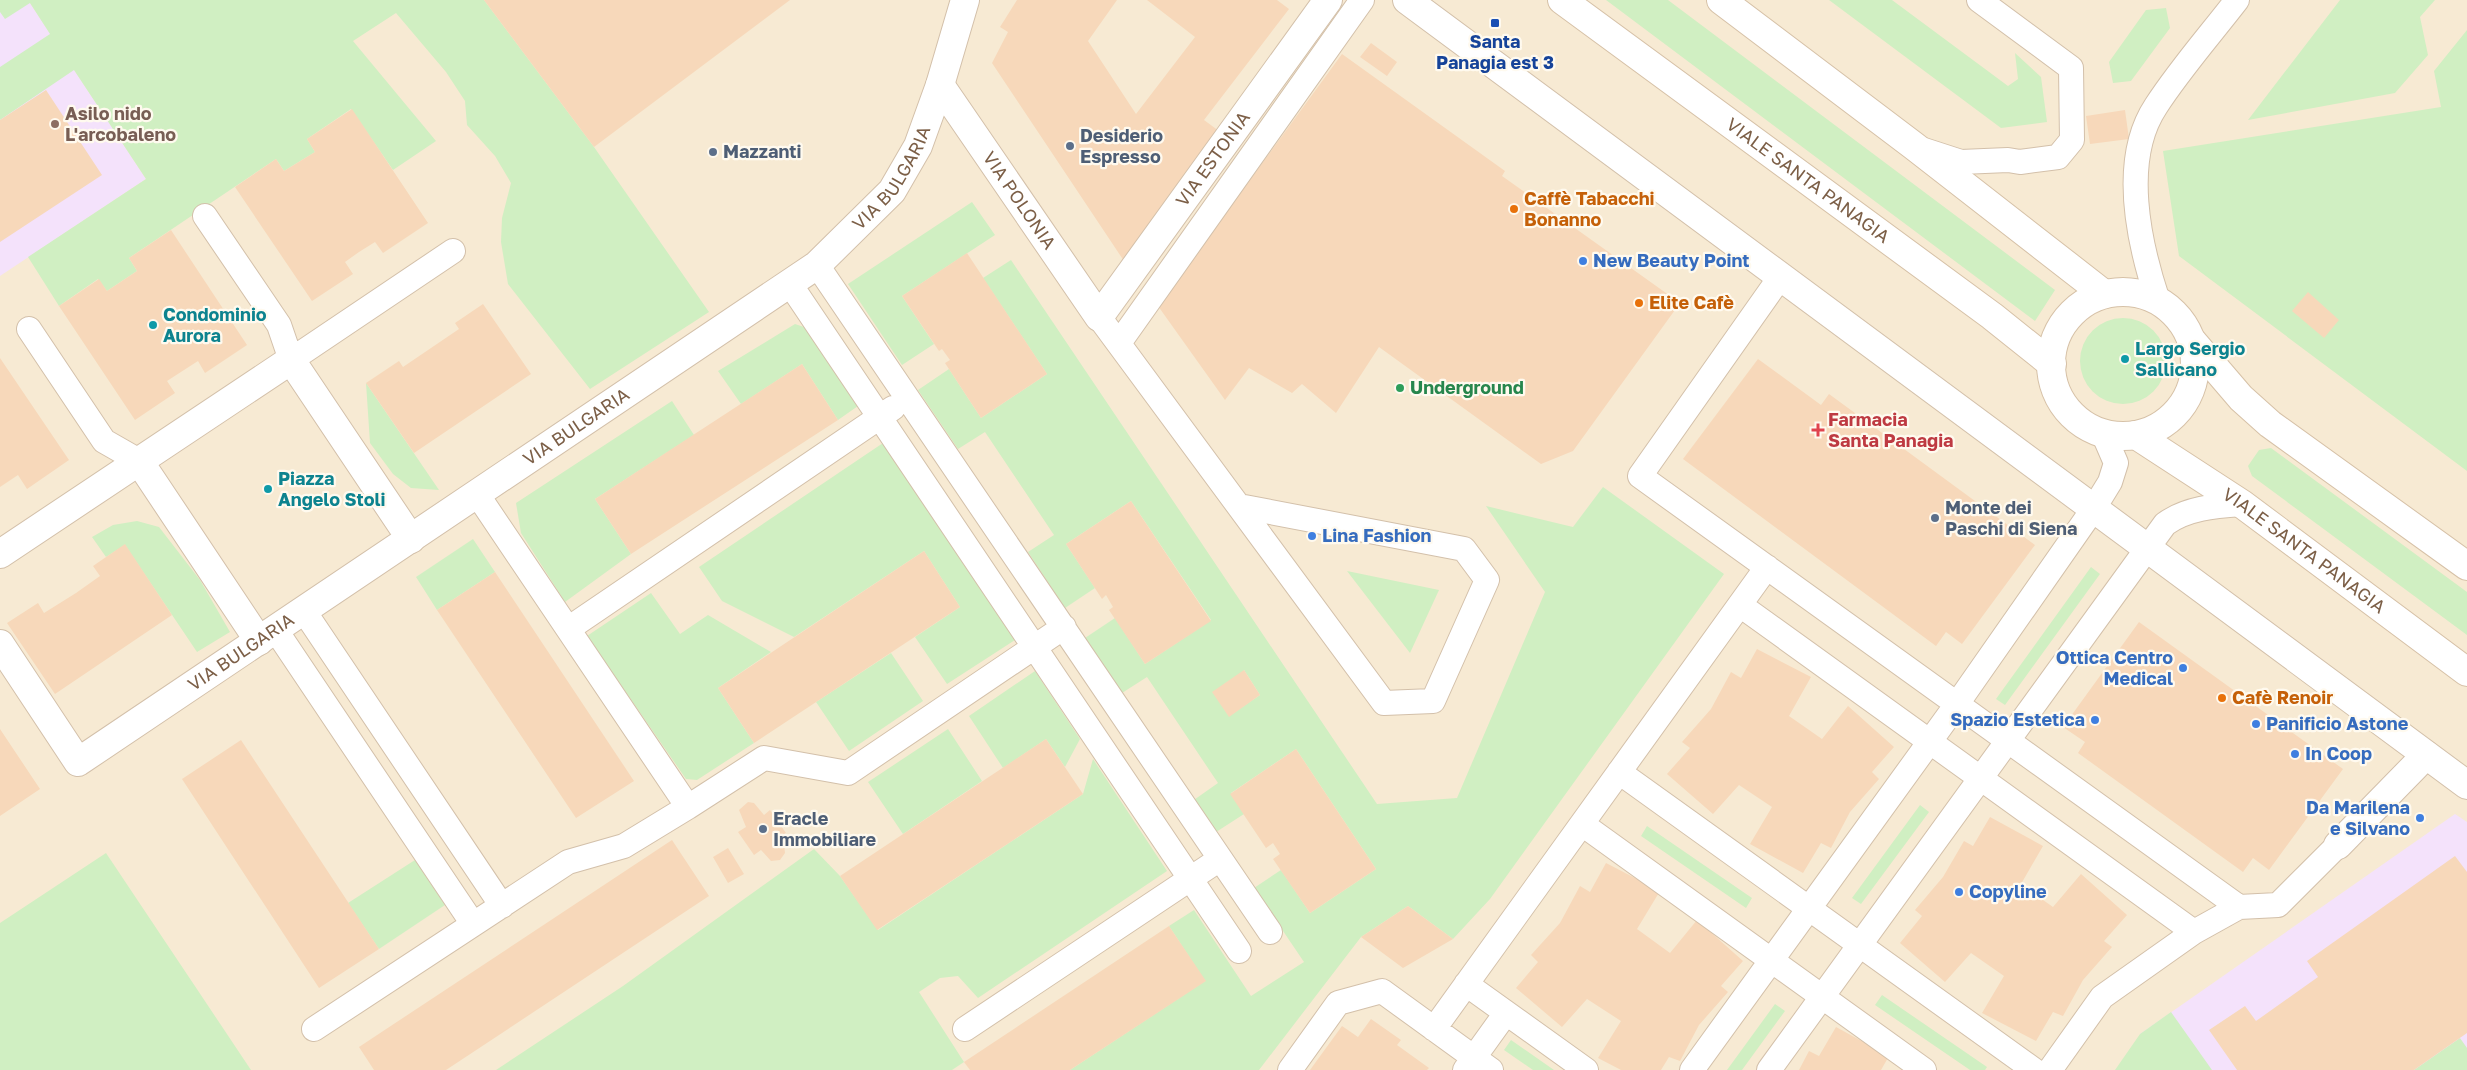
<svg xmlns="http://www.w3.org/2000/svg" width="2467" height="1070" font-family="'Golos Text',sans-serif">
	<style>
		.residential { fill: #f7ead3 }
		.education { fill: #f4e2fb }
		.green { fill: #d0efc2; fill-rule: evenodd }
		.building { fill: #f7d8ba }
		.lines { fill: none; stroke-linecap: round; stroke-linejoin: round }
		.service-casing { stroke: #d3c0aa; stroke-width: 26 }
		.minor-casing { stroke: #d3c0aa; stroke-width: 30 }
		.secondary-casing { stroke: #d6c1a7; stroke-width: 30 }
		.service { stroke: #fff; stroke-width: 24 }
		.minor { stroke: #fff; stroke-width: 28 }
		.secondary { stroke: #fff; stroke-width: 28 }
		.transit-dot { fill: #1a4fb4; stroke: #fffaef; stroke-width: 2 }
		.education-dot { fill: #8d6e63; stroke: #fffaef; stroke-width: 2 }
		.service-dot { fill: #5c6f8a; stroke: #fffaef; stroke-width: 2 }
		.food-dot { fill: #e8710a; stroke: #fffaef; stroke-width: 2 }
		.shop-dot { fill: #3f7fe0; stroke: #fffaef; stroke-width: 2 }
		.culture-dot { fill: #0f9aa8; stroke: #fffaef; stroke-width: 2 }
		.leisure-dot { fill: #2e9e5b; stroke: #fffaef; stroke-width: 2 }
		.health-dot { fill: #e0444e; stroke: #fffaef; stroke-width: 2 }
		.labels { text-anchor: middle; stroke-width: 4.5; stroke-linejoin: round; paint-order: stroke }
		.transit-label { font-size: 18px; font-weight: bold; fill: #164399; stroke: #fffaef }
		.education-label { font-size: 18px; font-weight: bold; fill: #785e54; stroke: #fffaef; text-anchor: start }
		.service-label { font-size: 18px; font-weight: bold; fill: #4e5e75; stroke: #fffaef; text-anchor: start }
		.street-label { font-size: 18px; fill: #7c5f47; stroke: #fffaef }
		.food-label { font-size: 18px; font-weight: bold; fill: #c56008; stroke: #fffaef; text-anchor: start }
		.shop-label { font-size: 18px; font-weight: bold; fill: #366cbe; stroke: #fffaef; text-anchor: start }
		.culture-label { font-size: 18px; font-weight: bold; fill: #0d838f; stroke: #fffaef; text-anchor: start }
		.leisure-label { font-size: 18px; font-weight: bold; fill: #27864d; stroke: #fffaef; text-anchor: start }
		.health-label { font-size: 18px; font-weight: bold; fill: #be3a42; stroke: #fffaef; text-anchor: start }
	</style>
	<rect width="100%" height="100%" fill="#fff7e6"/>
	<path class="residential" d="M0 0H2467V1070H0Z"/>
	<path class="education" d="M0 0H28L146 179 0 276Z
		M2455 814 2467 822V1070H2165L2140 1034Z"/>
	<path class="green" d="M0 0H484L594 147 709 312 590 389 508 284 501 242 502 218 511 183 495 156 467 125 465 101 446 72 396 13 353 41 436 141 393 170 351 109 307 139 315 152 284 171 276 159 129 258 137 271 107 291 98 279 59 306 28 257 146 179 74 70 0 120V67L50 34 30 3 5 19 0 12Z
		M1606 0H1668L2055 290 2035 321Z
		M1829 0H1892L2008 86 2018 79 2015 53 2041 77 2047 122 2001 128Z
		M2340 0H2435L2420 17 2428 55 2395 93 2248 120Z
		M2166 8 2170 28 2131 81 2113 83 2109 62 2146 10Z
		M2467 30V471L2179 256 2163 151 2441 107 2434 71Z
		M972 202 995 235 902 296 934 344 902 365 848 284Z
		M1011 260 1377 804 1457 798 1545 592 1486 506 1573 527 1603 487 1724 574 1490 899 1453 939 1408 906 1361 937 1259 1070H1070L1205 981 1169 926 1194 910 1251 996 1304 962 1254 888 1281 870 1310 913 1376 869 1296 749 1231 793 1244 814 1213 834 1191 802 1218 783 1147 677 1122 693 1085 638 1115 618 1145 664 1211 620 1131 501 1066 544 1095 588 1065 608 1028 552 1054 535 985 432 958 449 918 390 949 369 981 418 1047 374 983 278ZM1244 670 1260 695 1229 716Z
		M2080 361a43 43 0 1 1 86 0a43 43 0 1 1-86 0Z
		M795 324 807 328 858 406 838 420 802 364 741 404 718 371Z
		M366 383 439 490 411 488 393 474 370 443Z
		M672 401 694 435 595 499 631 554 565 602 521 533 516 503Z
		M883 443 1015 640 947 684 915 637 960 607 924 551 794 637 722 601 699 567Z
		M2271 448 2467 592V635L2252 476 2248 466 2259 450Z
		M137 521 159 527 200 580 230 632 197 652 125 545 106 557 92 537 113 525Z
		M473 539 495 572 437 610 416 577Z
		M2091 567 2100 574 2005 705 1996 699Z
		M1347 571 1439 590 1410 653Z
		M651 593 680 634 708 615 771 652 718 688 754 743 697 780 686 779 587 636Z
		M891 653 923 701 849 751 816 702Z
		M1035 671 1080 739 1065 767 1046 739 1003 768 969 716Z
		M948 729 982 781 903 834 868 782Z
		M1093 759 1167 871 978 998 958 976 940 978 919 992 964 1062 952 1070H496L623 986 814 849 840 876 878 930 1083 794Z
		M1920 805 1929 812 1861 904 1852 898Z
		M1647 826 1752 898 1746 908 1641 836Z
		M106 853 251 1070H0V923Z
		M415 860 445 905 379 949 348 903Z
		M1882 995 1987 1067 1985 1070H1970L1875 1005Z
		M1775 1004 1785 1011 1742 1070H1727Z
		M2171 1012 2212 1070H2115L2140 1034Z
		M2460 1038 2467 1048V1070H2414Z
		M1511 1040 1554 1070H1533L1504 1050Z"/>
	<path class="building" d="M484 0H790L594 147Z
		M1017 0H1117L1088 41 1136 114 1195 37 1147 0H1277L1289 9 1204 120 1223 134 1124 261 992 63 1008 32 1000 27Z
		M1371 43 1397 62 1387 76 1360 57Z
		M1342 54 1505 171 1502 176 1680 303 1573 451 1541 464 1379 347 1336 413 1302 384 1292 393 1249 368 1225 400 1158 306Z
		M46 90 102 175 0 242V120Z
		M352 109 428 223 383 253 375 242 359 252 345 262 353 274 312 301 235 187 276 159 284 171 315 152 307 139Z
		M2125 110 2129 139 2090 144 2086 116Z
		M171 230 247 345 205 373 198 361 184 370 167 381 175 393 135 420 59 306 99 279 107 291 137 271 129 258Z
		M967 253 1047 374 981 418 945 363 950 360 942 349 939 351 902 296Z
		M2308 292 2339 320 2324 338 2292 311Z
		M483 304 531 374 414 453 366 383 399 361 403 367 459 329 455 323Z
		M0 358 69 460 27 489 18 475 0 487Z
		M1758 359 1821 405 1829 394 2035 545 1962 644 1946 632 1936 646 1683 459Z
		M802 364 838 420 631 554 595 499Z
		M1131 501 1211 621 1145 664 1109 610 1113 607 1106 595 1102 599 1066 544Z
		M125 544 172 615 55 694 7 623 38 603 44 613 76 593 100 576 93 566Z
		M924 551 960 607 754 743 718 688Z
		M495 572 634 781 576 818 437 610Z
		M2139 622 2343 769 2269 870 2253 858 2243 872 2078 753 2085 742 2063 727Z
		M1757 649 1811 677 1789 716 1822 739 1848 706 1894 747 1872 772 1879 779 1850 812 1831 848 1821 843 1803 873 1750 844 1772 807 1739 785 1713 814 1667 774 1690 748 1682 742 1711 709 1731 672 1741 678Z
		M1244 670 1260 695 1229 717 1212 692Z
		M0 729 40 789 0 816Z
		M1046 739 1083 794 877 930 840 876Z
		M241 740 379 949 319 988 182 779Z
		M1296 749 1376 869 1310 913 1273 859 1280 854 1273 843 1266 848 1230 794Z
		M748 802 754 803 764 815 770 810 786 833 779 838 784 844 785 853 780 860 771 861 761 850 754 855 738 832 746 827 739 810Z
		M1990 817 2043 846 2021 884 2029 890 2053 907 2081 874 2127 915 2104 941 2112 947 2083 980 2063 1016 2053 1012 2036 1041 1982 1013 2004 976 1971 953 1945 982 1900 943 1922 916 1915 910 1943 877 1964 841 1973 846Z
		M672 840 709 896 446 1070H374L359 1047Z
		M728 848 744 874 728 883 713 857Z
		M2455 856 2467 872V1033L2414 1070H2237L2209 1030 2245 1006 2256 1021 2318 977 2307 961Z
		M1606 863 1660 891 1637 929 1670 953 1697 920 1743 961 1721 986 1728 992 1699 1025 1680 1061 1669 1057 1661 1070H1621L1598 1058 1621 1021 1587 999 1562 1027 1516 988 1538 962 1531 955 1560 923 1580 886 1590 892Z
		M1408 906 1453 939 1403 968 1361 937Z
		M1169 926 1206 981 1070 1070H970L964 1062Z
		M1371 1019 1401 1040 1397 1045 1429 1068 1427 1070H1310L1342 1026 1358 1037Z
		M1836 1027 1889 1056 1881 1070H1799L1809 1051 1819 1056Z"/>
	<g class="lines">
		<g class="service-casing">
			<path id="service" d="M1924 150 1961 162 2008 160 2020 162 2058 157 2072 140 2071 68 1979 0
				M205 216 279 325 291 360 453 251
				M817 265 1270 932
				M1781 276 1640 476 2239 907
				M790 284 1239 951
				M2158 301C2139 244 2120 160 2156 106 2180 69 2210 35 2237 0
				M1099 317 1384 703 1433 701 1487 580 1464 549 1239 506
				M29 329 104 441 139 461
				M1119 343 1362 0
				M477 494 688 807 764 758 848 773 1064 627
				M1740 605 2194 932
				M304 611 502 906
				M275 629 473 924
				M568 629 893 408
				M1619 772 2034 1070
				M1582 824 1924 1070
				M1466 984 1586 1070
				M314 1029 568 862 624 846 688 807
				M965 1029 1220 859
				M1434 1029 1767 567
				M1290 1070 1338 1003 1382 991 1491 1070
				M1465 1070 1506 1013
				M1692 1070 1957 704 2094 508 2110 482 2116 463 2103 433
				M1769 1070 2165 524C2187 508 2215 506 2242 504
				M2050 1070 2102 997 2194 932 2239 907 2278 905 2338 845"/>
		</g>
		<g class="minor-casing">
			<g id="minor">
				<path d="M1407 0 2467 785"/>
				<path id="s1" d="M940 85 1099 317 1328 0"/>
				<path d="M139 461 259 641"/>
				<path d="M0 554 291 360 411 539"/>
				<path id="s2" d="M0 644 78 762 817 265 892 191 918 146 940 85 965 0"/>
				<path d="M2338 845 2426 755"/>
			</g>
		</g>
		<g class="secondary-casing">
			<g id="secondary">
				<path id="s3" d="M1562 0 1992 316 2052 364"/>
				<path d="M1721 0 1914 146 2104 294"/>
				<circle cx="2123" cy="364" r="72"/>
				<path d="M2193 342 2241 398 2270 424 2467 566"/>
				<path id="s4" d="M2136 435 2242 504 2467 672"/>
			</g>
		</g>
		<use href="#service" class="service"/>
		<use href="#minor" class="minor"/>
		<use href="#secondary" class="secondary"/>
	</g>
	<rect class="transit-dot" x="1490" y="18" width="10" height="10" rx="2.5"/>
	<circle class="education-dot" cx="55" cy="124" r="5"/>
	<g class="service-dot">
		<circle cx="1070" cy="146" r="5"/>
		<circle cx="713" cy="152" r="5"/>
		<circle cx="1935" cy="518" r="5"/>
		<circle cx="763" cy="829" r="5"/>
	</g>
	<g class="food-dot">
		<circle cx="1514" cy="209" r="5"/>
		<circle cx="1639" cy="303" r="5"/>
		<circle cx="2222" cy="698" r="5"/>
	</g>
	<g class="shop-dot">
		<circle cx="1583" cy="261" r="5"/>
		<circle cx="1312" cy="536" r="5"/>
		<circle cx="2183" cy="668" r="5"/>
		<circle cx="2095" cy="720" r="5"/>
		<circle cx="2256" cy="724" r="5"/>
		<circle cx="2295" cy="754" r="5"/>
		<circle cx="2420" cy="818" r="5"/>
		<circle cx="1959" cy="892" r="5"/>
	</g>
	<g class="culture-dot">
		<circle cx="153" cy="325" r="5"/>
		<circle cx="2125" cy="359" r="5"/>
		<circle cx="268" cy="489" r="5"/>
	</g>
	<circle class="leisure-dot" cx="1400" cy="388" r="5"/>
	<path class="health-dot" d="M1815.5 422.5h5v5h5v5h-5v5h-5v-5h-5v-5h5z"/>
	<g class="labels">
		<g class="transit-label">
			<text x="1495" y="48">Santa<tspan x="1495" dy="21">Panagia est 3</tspan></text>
		</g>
		<g class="education-label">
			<text x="65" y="120">Asilo nido<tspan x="65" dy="21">L'arcobaleno</tspan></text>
		</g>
		<g class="service-label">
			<text x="1080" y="142">Desiderio<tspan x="1080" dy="21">Espresso</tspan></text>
			<text x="723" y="158">Mazzanti</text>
			<text x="1945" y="514">Monte dei<tspan x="1945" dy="21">Paschi di Siena</tspan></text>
			<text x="773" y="825">Eracle<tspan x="773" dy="21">Immobiliare</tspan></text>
		</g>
		<g class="street-label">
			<text dy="6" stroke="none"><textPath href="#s1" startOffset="476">VIA ESTONIA</textPath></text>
			<text dy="6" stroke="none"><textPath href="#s2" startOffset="1148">VIA BULGARIA</textPath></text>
			<text dy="6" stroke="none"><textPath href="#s3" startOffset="305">VIALE SANTA PANAGIA</textPath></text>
			<text dy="6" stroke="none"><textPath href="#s1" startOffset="140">VIA POLONIA</textPath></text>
			<text dy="6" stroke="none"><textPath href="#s2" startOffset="742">VIA BULGARIA</textPath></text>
			<text dy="6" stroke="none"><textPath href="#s4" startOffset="204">VIALE SANTA PANAGIA</textPath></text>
			<text dy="6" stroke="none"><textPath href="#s2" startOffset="338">VIA BULGARIA</textPath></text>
		</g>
		<g class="food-label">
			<text x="1524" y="205">Caffè Tabacchi<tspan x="1524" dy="21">Bonanno</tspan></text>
			<text x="1649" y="309">Elite Cafè</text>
			<text x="2232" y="704">Cafè Renoir</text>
		</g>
		<g class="shop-label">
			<text x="1593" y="267">New Beauty Point</text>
			<text x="1322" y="542">Lina Fashion</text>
			<text x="2173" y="664" text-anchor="end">Ottica Centro<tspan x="2173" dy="21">Medical</tspan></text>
			<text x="2085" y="726" text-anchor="end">Spazio Estetica</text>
			<text x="2266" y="730">Panificio Astone</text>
			<text x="2305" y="760">In Coop</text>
			<text x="2410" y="814" text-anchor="end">Da Marilena<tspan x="2410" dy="21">e Silvano</tspan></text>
			<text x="1969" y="898">Copyline</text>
		</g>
		<g class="culture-label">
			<text x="163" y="321">Condominio<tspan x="163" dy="21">Aurora</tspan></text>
			<text x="2135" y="355">Largo Sergio<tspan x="2135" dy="21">Sallicano</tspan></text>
			<text x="278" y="485">Piazza<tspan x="278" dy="21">Angelo Stoli</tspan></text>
		</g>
		<g class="leisure-label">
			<text x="1410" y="394">Underground</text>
		</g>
		<g class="health-label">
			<text x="1828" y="426">Farmacia<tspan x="1828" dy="21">Santa Panagia</tspan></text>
		</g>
	</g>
</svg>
